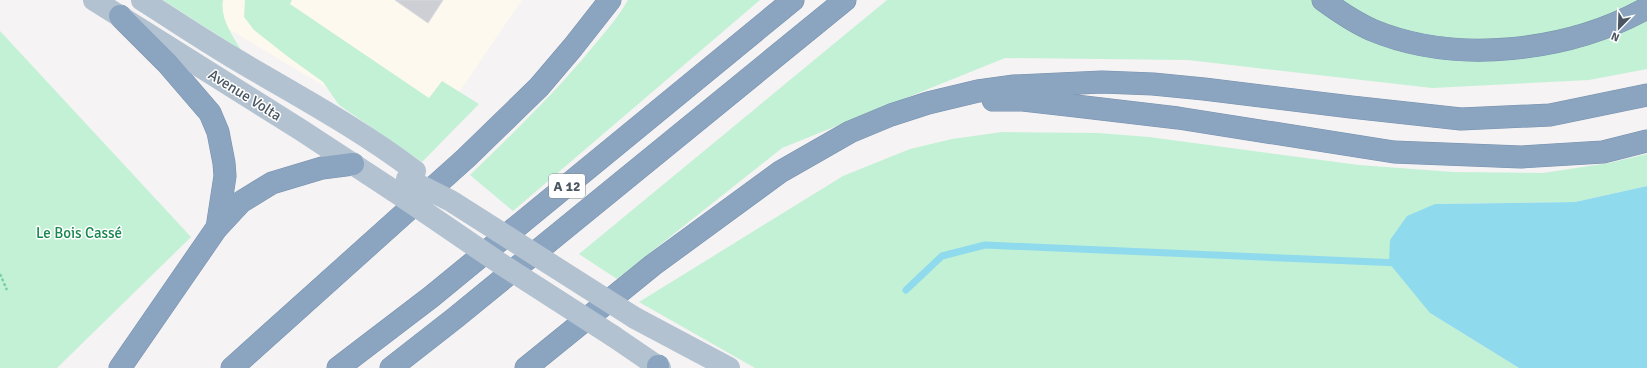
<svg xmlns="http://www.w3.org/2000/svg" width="1647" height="368" font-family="Signika,sans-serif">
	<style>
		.commercial { fill: #fdf9ef }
		.green { fill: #c3f1d5 }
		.water { fill: #90daee }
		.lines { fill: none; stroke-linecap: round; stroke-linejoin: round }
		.stream { stroke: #90daee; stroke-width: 7 }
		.building { fill: #cdcfd5; stroke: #d7d9de }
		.highway-casing { stroke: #7690ad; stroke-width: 23 }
		.path { stroke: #7ad0a6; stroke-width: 2.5; stroke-dasharray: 3 2; stroke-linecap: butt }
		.major { stroke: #b3c2d1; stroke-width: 22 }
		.highway { stroke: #8ba5c1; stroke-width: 22 }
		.major-bridge { stroke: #b3c2d1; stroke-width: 22 }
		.labels { text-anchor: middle; stroke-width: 3; stroke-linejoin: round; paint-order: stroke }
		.shield { fill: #fff; stroke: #808990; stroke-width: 1 }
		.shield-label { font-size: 14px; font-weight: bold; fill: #4a5661 }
		.street-label { font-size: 15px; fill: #4a5661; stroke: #fff }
		.park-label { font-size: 15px; fill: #17864f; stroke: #fff }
	</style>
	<rect width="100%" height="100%" fill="#f5f3f3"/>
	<path class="commercial" d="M180 0H522L423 145Z"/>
	<path class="green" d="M163 0H223C220 18 232 35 241 50Z
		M245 0H292L290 4 429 98 442 81 479 104 422 162 339 105 323 82 287 56 254 30 244 17Z
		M628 0H760L513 211 470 175C512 134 554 94 591 49 604 33 618 18 628 0Z
		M887 0H1647V69L1589 80 1432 88 1188 60 1005 58 782 148 617 279 579 254Z
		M0 31 191 237 57 368H0Z
		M1002 132 1098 133 1149 137 1359 165 1453 172 1543 173 1609 163 1647 154V186L1575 202 1435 204 1430 313 1519 368H755L639 302 843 176 910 149 952 139Z"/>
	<path class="water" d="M1647 186V368H1519L1430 313 1389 263 1390 240 1407 216 1435 204 1575 202Z"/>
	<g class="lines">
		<path class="stream" d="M906 290 942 256 985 245 1399 263"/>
	</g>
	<path class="building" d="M395 0H443L428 23Z"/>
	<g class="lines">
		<g class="highway-casing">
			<path id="highway" d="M1323 0C1338 11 1354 22 1372 30 1456 65 1568 52 1647 8
				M120 16 167 63 210 113 218 132 224 163 225 176 217 228
				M993 100H1023L1076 106 1178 118 1394 152 1521 157 1603 152 1647 141
				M658 366V368
				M120 368 216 229 241 202 272 183 322 168 353 164
				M232 368 466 158 539 87 573 47 610 0
				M338 368 431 297 793 0
				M391 368 455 318 845 0
				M526 368 653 265 780 172 850 132 891 115 928 103 978 91 1014 86 1102 82 1153 84 1204 89 1351 107 1461 119 1550 115 1647 95"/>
		</g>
		<path class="path" d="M0 274 7 290"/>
		<path class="major" d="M94 0 301 130 394 191
			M142 0C172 19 202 39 232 57 294 94 357 127 415 171
			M635 318 729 368
			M613 336 660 368"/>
		<use href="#highway" class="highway"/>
		<path class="major-bridge" d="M407 179 451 201 635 318
			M394 191 501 264 613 336"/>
	</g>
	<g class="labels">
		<rect class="shield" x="549" y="174" width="36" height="24" rx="3"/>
		<g class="shield-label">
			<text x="567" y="191">A 12</text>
		</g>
		<g class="street-label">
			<text transform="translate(245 95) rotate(32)" y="5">Avenue Volta</text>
		</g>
		<g class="park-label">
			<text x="79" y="238">Le Bois Cassé</text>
		</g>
	</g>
	<g transform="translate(1619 28) rotate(203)" stroke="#ffffff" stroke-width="3" paint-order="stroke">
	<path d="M0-3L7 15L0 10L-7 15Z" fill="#4a5661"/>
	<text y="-6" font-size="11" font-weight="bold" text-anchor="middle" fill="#4a5661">N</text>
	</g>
</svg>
